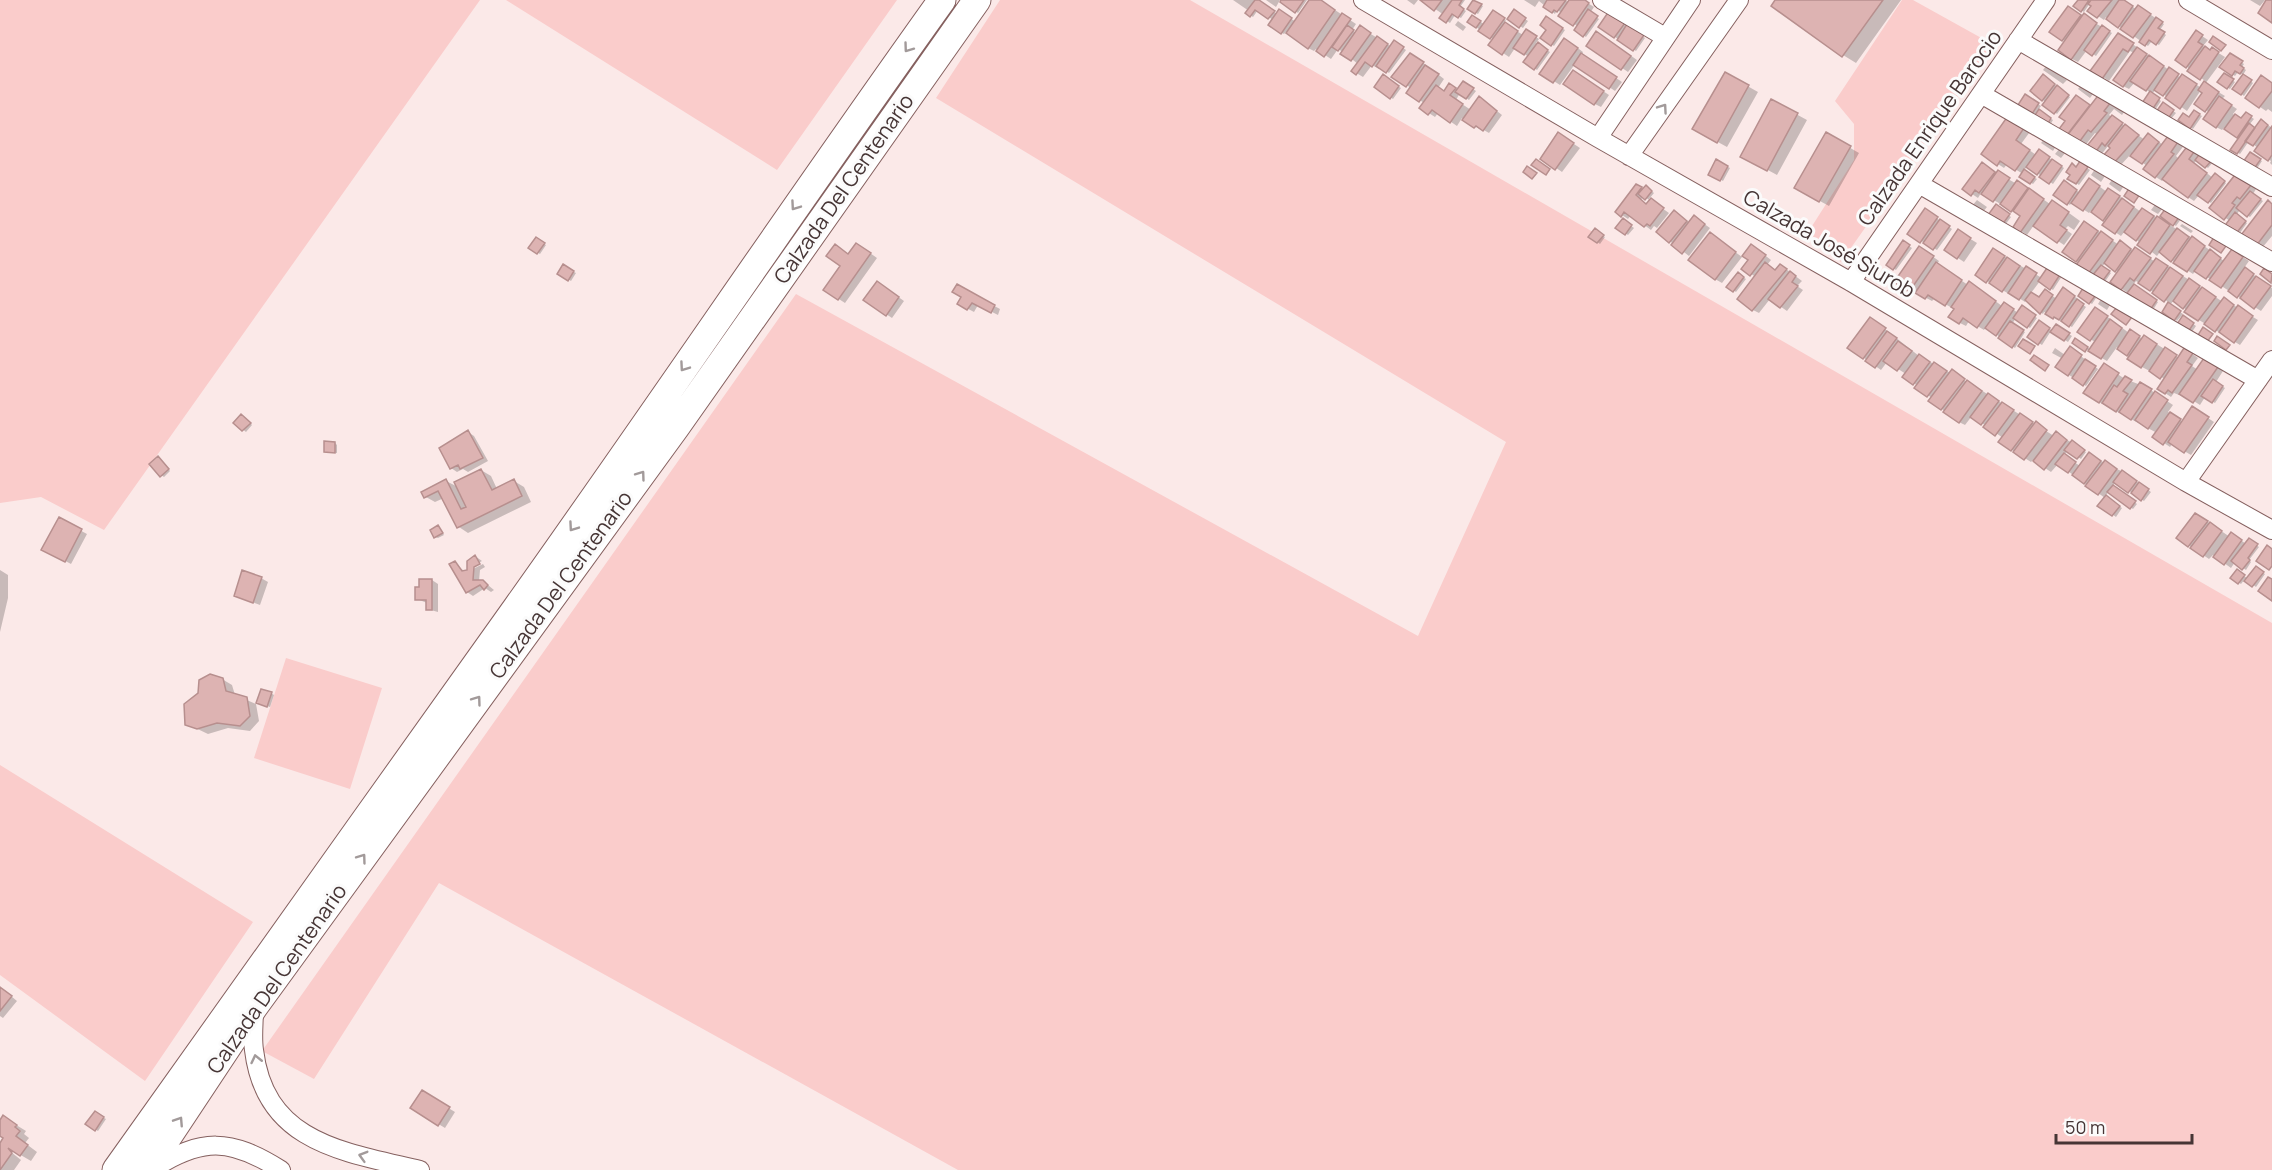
<svg xmlns="http://www.w3.org/2000/svg" width="2272" height="1170" font-family="Manrope,sans-serif">
	<style>
		.green { fill: #facccb }
		.shadow { fill: #0003; fill-rule: evenodd }
		.building { fill: #ddb3b2; stroke: #b78f8e; stroke-width: 1.5 }
		.lines { fill: none; stroke-linecap: round; stroke-linejoin: round }
		.street-casing { stroke: #85605f; stroke-width: 20 }
		.secondary-casing { stroke: #85605f; stroke-width: 29 }
		.street { stroke: #fff; stroke-width: 18 }
		.secondary { stroke: #fff; stroke-width: 27 }
		.oneway { stroke: #a29a9a }
		.labels { text-anchor: middle; stroke-width: 6; stroke-linejoin: round; paint-order: stroke }
		.street-label { font-size: 21px; fill: #463535; stroke: #fbfbfb }
	</style>
	<rect width="100%" height="100%" fill="#fbe9e8"/>
	<path class="green" d="M0 0H480L104 530 41 497 0 503Z
		M506 0H897L777 170Z
		M1000 0H1190L2272 623V1170H958L439 883 314 1079 262 1051 796 294 1418 636 1506 442 936 98Z
		M1902 0H1913L1994 45 1841 262 1807 234 1854 160V124L1835 101Z
		M286 658 382 688 350 789 254 758Z
		M0 765 253 922 145 1081 0 975Z"/>
	<path class="shadow" d="M1233 0H1260L1259 2 1277 14 1280 11 1296 22 1311 0H1320L1356 24 1352 30 1356 33 1366 31 1392 47 1395 42 1406 50 1389 73 1380 67 1379 69 1372 65 1363 77 1353 71 1358 64 1343 52 1338 49 1331 59 1316 49 1314 51 1308 48 1286 32 1284 34 1282 33 1270 24 1273 20 1258 10 1253 17 1247 13 1249 11Z
		M1266 0H1307L1298 13 1280 0 1276 7Z
		M1407 0H1418L1414 5Z
		M1422 0H1465L1460 7 1466 11 1461 18 1455 15 1450 23 1442 18 1444 15Z
		M1524 0H1565L1569 3 1571 0H1583L1594 7 1590 13 1599 19 1586 37 1576 30 1578 27 1562 13 1557 10 1555 14 1539 1 1535 7Z
		M1777 0H1901L1856 63 1843 55Z
		M2080 0H2122L2136 9 2144 10 2164 24 2160 30 2166 35 2159 45 2152 41 2148 46 2106 17 2104 20 2098 16 2090 3 2084 12 2075 6Z
		M2250 0H2265L2260 6Z
		M1475 1 1483 6 1478 14 1469 9Z
		M1514 11 1528 21 1523 28 1509 19Z
		M2075 11 2112 33 2096 56 2087 50 2078 62 2072 59 2066 42 2051 32Z
		M1493 12 1506 20 1504 23 1523 35 1529 32 1539 39 1536 43 1550 52 1537 70 1526 62 1529 57 1515 48 1509 57 1503 53 1494 40 1469 22 1473 17 1484 24Z
		M1610 13 1645 38 1636 51 1600 27Z
		M1546 18 1565 30 1554 46 1542 38 1548 29Z
		M1458 21 1466 27 1463 31 1455 25Z
		M2196 32 2208 40 2203 46 2211 51 2212 49 2225 57 2205 84 2225 96 2222 99 2237 109 2233 114 2242 120 2247 114 2254 119 2249 125 2256 129 2262 121 2272 128V165L2270 163 2271 161 2256 151 2258 148 2249 141 2240 154 2232 149 2240 138 2224 128 2222 130 2216 127 2209 112 2196 103 2204 92 2201 90 2187 111 2156 89 2152 94 2161 101 2155 110 2144 102 2151 93 2135 82 2129 89 2123 86 2134 53 2130 51 2109 81 2103 77 2124 38 2169 70 2181 78 2189 79 2201 88 2205 81 2177 59Z
		M1603 36 1637 60 1628 72 1588 45Z
		M1571 43 1583 52 1582 55 1622 82 1615 91 1575 64 1560 85 1541 73Z
		M2230 55 2244 64 2242 67 2246 70 2243 75 2238 72 2235 76 2222 67Z
		M1417 58 1444 79 1438 88 1445 92 1450 85 1458 90 1464 83 1476 91 1469 100 1460 93 1456 100 1471 110 1480 98 1502 115 1489 133 1482 129 1481 130 1462 118 1457 126 1438 113 1435 117 1421 108 1424 103 1408 92 1411 88 1393 76Z
		M2046 66 2067 80 2063 84 2043 70Z
		M1726 74 1758 92 1727 147 1694 129Z
		M1579 75 1609 95 1601 107 1595 104Z
		M2224 75 2235 82 2230 89 2219 82Z
		M1383 76 1401 88 1393 99 1376 87Z
		M2044 76 2070 97 2057 114 2043 100Z
		M2244 76 2253 83 2244 96 2235 89Z
		M2272 84V112L2268 109 2266 111 2247 98Z
		M2081 85 2093 94 2090 98 2078 89Z
		M2101 95 2127 108 2122 115 2114 109 2109 115 2145 140 2155 139 2163 145 2171 134 2185 144 2176 156 2179 159 2189 146 2213 162 2208 168 2197 160 2194 163 2213 178 2218 176 2226 183 2211 203 2199 195 2194 201 2188 197 2164 178 2162 181 2156 177 2145 168 2147 166 2131 154 2119 167 2113 164 2111 148 2108 146 2101 155 2095 152 2098 135 2095 133 2084 147 2061 129 2083 101 2091 107Z
		M2025 96 2041 106 2038 110 2053 120 2049 127 2018 108Z
		M1772 101 1807 120 1777 175 1742 156Z
		M2163 104 2176 113 2170 120Z
		M2195 112 2202 116 2193 129 2180 120 2190 119Z
		M2011 115 2032 129 2021 144 2036 155 2039 151 2064 168 2053 184 2027 166 2024 171 2037 179 2033 184 2021 176 2023 174 2007 164 2004 168 1998 164Z
		M1826 134 1859 153 1829 206 1796 188Z
		M1565 138 1580 148 1562 172 1542 158Z
		M2045 138 2056 146 2053 151 2041 143Z
		M2060 148 2075 157 2074 159 2065 153 2061 158 2055 154Z
		M2251 154 2262 161 2256 170 2245 162Z
		M1717 161 1730 168 1723 181 1710 174Z
		M2080 163 2090 170 2079 185 2069 178Z
		M2097 166 2107 173 2101 182 2091 175Z
		M1988 168 2017 184 2024 186 2050 204 2058 205 2080 221 2074 230 2068 226 2065 229 2072 234 2064 245 2034 225 2027 235 2021 231 2022 216 1981 193 1978 198 1972 194Z
		M2114 177 2125 184 2120 192 2109 184Z
		M2065 182 2080 193 2096 184 2107 192 2115 193 2141 212 2149 213 2199 242 2224 261 2238 254 2249 261 2244 268 2272 288V296L2261 311 2196 270 2193 274 2160 252 2157 256 2125 231 2121 236 2115 232 2107 221 2091 211 2089 213 2072 202 2070 205 2055 195Z
		M2248 183 2256 189 2253 194 2263 201 2250 217 2240 210 2236 215 2247 223 2237 237 2230 221 2211 208Z
		M1637 186 1644 190 1646 187 1654 193 1649 199 1669 213 1657 228 1654 226 1651 230 1631 215 1628 219 1622 215ZM1643 196 1651 201 1647 205 1641 200Z
		M1977 200 1987 207 1982 213 1972 206Z
		M2157 202 2164 207 2158 214 2151 210Z
		M2272 204V236L2262 248 2256 245Z
		M1996 206 2011 217 2002 229Z
		M1925 210 1952 229 1937 250 1909 234Z
		M2166 210 2181 219 2176 226 2162 216Z
		M1680 216 1690 223 1700 221 1710 228 1689 256 1658 232Z
		M1623 220 1634 228 1628 235 1617 227Z
		M2182 224 2193 231 2191 233 2180 226Z
		M2091 226 2119 245 2126 246 2134 251 2142 252 2155 262 2163 263 2223 302 2230 303 2258 320 2240 345 2199 320 2174 300 2170 305 2183 314 2177 321 2175 319 2170 303 2136 281 2133 285 2158 302 2153 310 2122 289 2119 272 2105 263 2102 267 2111 273 2104 283 2078 265 2080 263 2076 261Z
		M1595 230 1605 237 1600 244 1590 236Z
		M1964 235 1977 243 1964 262 1946 250Z
		M1716 238 1742 257 1722 283 1715 279Z
		M536 239 546 245 540 254 530 248Z
		M1903 242 1912 248 1896 270 1888 265Z
		M863 248 877 258 845 303 825 290 849 255Z
		M1757 249 1771 260 1767 265 1776 271 1786 269 1802 281 1797 286 1803 290 1787 311 1770 299 1759 313 1753 310 1756 277 1751 274Z
		M1993 250 2042 278 2049 267 2062 276 2053 290 2040 281 2031 293 2040 299 2045 291 2057 299 2069 293 2080 300 2079 302 2086 307 2072 327 2044 312 2043 314 2027 300 2025 302 2010 292 2009 294 1977 275Z
		M1925 251 1939 261 1937 264 1968 285 1975 286 2002 306 2010 307 2018 313 2022 307 2037 318 2030 328 2016 318 2012 324 2025 332 2015 348 1986 327 1984 330 1969 321 1966 326 1960 323 1956 308 1953 306 1952 308 1935 298 1932 301 1896 282Z
		M563 266 576 273 571 281 559 273Z
		M1738 274 1746 279 1736 292 1728 286Z
		M883 286 904 301 892 318 886 314Z
		M957 286 1000 309 998 315 978 305 974 312 959 304 963 297Z
		M2084 290 2096 298 2092 304 2080 296Z
		M2101 299 2110 305 2107 310 2098 304Z
		M2101 312 2129 333 2130 331 2143 339 2150 340 2179 358 2191 353 2198 358 2192 366 2198 370 2211 363 2223 371 2216 382 2225 388 2215 403 2205 397 2200 405 2181 393 2179 395 2174 393 2171 397 2165 393V379L2142 367 2117 347 2107 361 2074 342 2076 340 2090 349 2095 342 2079 332Z
		M2184 317 2196 326 2192 332 2179 324Z
		M1876 322 1919 356 1973 385 2054 436 2062 437 2074 444 2086 452 2081 459 2068 450 2064 455 2080 466 2095 458 2125 473 2151 492 2144 501 2116 482 2113 486 2137 504 2133 509 2109 491 2105 497 2122 508 2116 517 2100 505 2105 498 2058 464 2051 472 2033 460 2031 462 2012 450 2000 441 2003 438 1972 416 1965 425 1959 422 1930 400 1932 398 1916 387 1917 386 1906 374 1887 362 1881 370 1864 358Z
		M2039 322 2053 331 2056 326 2072 336 2068 342 2051 331 2042 345 2029 337Z
		M2055 348 2065 355 2070 348 2098 369 2086 386 2069 375 2063 359 2052 353Z
		M2110 369 2125 379 2146 387 2173 405 2168 412 2183 422 2199 412 2214 422 2191 455 2172 444 2170 447 2164 443 2157 433 2099 402Z
		M244 417 252 425 246 432 235 423Z
		M468 432 474 436 488 461 468 472 463 469 457 472 451 468Z
		M335 443 337 445V453L326 452Z
		M160 459 170 471 164 477 161 475Z
		M481 470 491 476 497 489 514 481 524 487 531 502 468 533 459 527 444 498 435 502 426 497 446 481 458 487Z
		M2202 518 2230 537 2238 538 2246 544 2249 540 2259 547 2249 560 2251 562 2246 570 2235 562 2231 568 2213 555 2209 559 2178 538Z
		M59 519 87 534 71 564 43 549Z
		M438 527 444 535 438 538 435 537Z
		M475 556 482 561 473 566V569L483 564 485 567 480 570 479 581H483L494 590 491 592 485 588 473 596 467 592 454 562 465 572 469 571Z
		M2256 568 2265 574 2256 587 2245 579 2241 584 2232 578 2237 572 2249 579Z
		M0 570 8 575V598L0 632Z
		M261 578 268 582 260 605 236 596Z
		M420 580H432L438 584V612L427 609V603L417 599Z
		M222 679 232 685 235 695 256 704 259 721 250 731 228 728 208 734 187 724Z
		M271 693 274 695 270 707 260 704Z
		M0 987 17 1001 3 1018 0 1016Z
		M422 1092 455 1112 445 1128 412 1108Z
		M95 1113 106 1119 98 1131 87 1124Z
		M0 1122 13 1123 26 1131 24 1134 29 1138 25 1143 37 1152 31 1161 12 1150 11 1152 21 1160 14 1170H0V1144L5 1138 0 1134Z"/>
	<path class="building" d="M1255 0H1259L1275 11 1268 19 1255 10 1250 17 1245 13Z
		M1281 0H1304L1295 13 1280 2Z
		M1309 0H1321L1335 10 1308 49 1286 33Z
		M1420 0H1442L1434 11Z
		M1452 0H1462L1459 5 1464 9 1458 18 1452 14 1446 23 1439 18Z
		M1473 0 1482 4 1475 14 1467 9Z
		M1547 0H1566L1557 12 1554 10 1552 13 1543 7Z
		M1569 0H1585L1589 3 1573 26 1558 16Z
		M1775 0H1883L1842 57 1771 6Z
		M2078 0H2089L2081 12 2073 6Z
		M2091 0H2112L2097 18 2087 11 2091 6 2088 4Z
		M2119 0H2124L2133 6 2118 28 2106 19Z
		M2266 0H2272V23L2258 13Z
		M2138 5 2151 14 2133 38 2120 29Z
		M2068 6 2081 15 2062 41 2049 32Z
		M1279 9 1292 18 1281 34 1268 25Z
		M1514 9 1526 18 1519 28 1507 19Z
		M1588 9 1598 16 1583 37 1574 30Z
		M1493 10 1505 18 1490 39 1478 31Z
		M1609 11 1625 23 1614 38 1598 27Z
		M1342 13 1351 19 1324 57 1316 51Z
		M2084 13 2097 23 2071 60 2058 50Z
		M1472 15 1481 21 1476 28 1467 22Z
		M1546 16 1563 28 1551 46 1540 38 1546 30 1540 25Z
		M2156 17 2163 22 2158 28 2165 32 2156 45 2149 40 2145 46 2139 42Z
		M1505 22 1518 31 1502 55 1488 45Z
		M1627 24 1644 35 1633 51 1617 40Z
		M1347 25 1354 30 1338 51 1332 47Z
		M1360 25 1371 33 1351 61 1340 54Z
		M2102 25 2110 31 2092 56 2084 50Z
		M1526 29 1537 36 1524 55 1513 48Z
		M2196 30 2203 35 2198 42 2203 45 2186 68 2175 60Z
		M1596 31 1631 56 1621 70 1586 46Z
		M2118 33 2134 43 2128 52 2123 49 2102 79 2090 71Z
		M1377 36 1388 44 1372 67 1365 62 1356 75 1351 71Z
		M2213 36 2226 45 2221 51 2209 42Z
		M1564 38 1578 48 1553 83 1539 74Z
		M1394 40 1404 47 1386 73 1376 66Z
		M1538 42 1548 50 1534 70 1523 62Z
		M2205 46 2210 50 2212 47 2219 52 2200 80 2187 71Z
		M2137 47 2147 54 2123 87 2113 80Z
		M1410 53 1424 62 1406 87 1391 77Z
		M1581 53 1617 77 1609 89 1573 65Z
		M2230 53 2243 61 2240 65 2244 68 2240 74 2235 71 2232 76 2219 67Z
		M2149 55 2164 66 2146 91 2130 81Z
		M1425 65 1439 74 1419 102 1406 93Z
		M2169 67 2179 74 2163 96 2154 90Z
		M1573 70 1604 91 1594 105 1563 84Z
		M1725 72 1749 85 1717 143 1692 129Z
		M2224 73 2234 79 2227 89 2217 82Z
		M1383 74 1399 86 1390 99 1374 87Z
		M2043 74 2055 84 2042 101 2030 91Z
		M2182 74 2197 84 2180 109 2165 98Z
		M2243 74 2252 80 2241 95 2232 89Z
		M2261 75 2272 83V91L2259 108 2245 98Z
		M1463 81 1474 88 1466 99 1455 92Z
		M2204 81 2219 92 2205 112 2194 104 2202 93 2198 90Z
		M1449 83 1456 88 1450 95 1463 104 1450 123 1432 110 1428 115 1419 108 1436 85 1444 91Z
		M2057 85 2069 95 2054 114 2042 105Z
		M2150 91 2160 98 2152 110 2142 103Z
		M2100 93 2111 102 2104 111 2107 113 2091 132 2088 130 2077 145 2066 137Z
		M2025 94 2039 103 2030 117 2016 108Z
		M2076 95 2090 105 2067 135 2059 129 2065 121 2059 117Z
		M1479 96 1497 111 1483 131 1476 126 1474 128 1462 120Z
		M2219 96 2232 105 2216 128 2203 119Z
		M1771 99 1798 113 1767 171 1740 157Z
		M2163 102 2174 110 2167 120 2156 112Z
		M2039 109 2051 118 2046 127 2033 118Z
		M2194 110 2200 114 2190 129 2178 120 2183 113 2189 117Z
		M2246 112 2252 116 2237 138 2224 129 2235 114 2241 118Z
		M2010 113 2026 125 2016 140 2030 150 2015 171 2000 161 1997 166 1981 154Z
		M2112 115 2123 123 2105 146 2102 143 2095 153 2086 147Z
		M2261 119 2268 125 2253 146 2245 141Z
		M2249 123 2255 128 2237 154 2230 150Z
		M2125 124 2139 135 2112 165 2102 157 2110 148 2108 146Z
		M2272 126V155L2268 161 2254 151Z
		M1558 132 1574 143 1555 170 1540 159Z
		M1826 132 1851 146 1819 202 1794 188Z
		M2171 132 2180 139 2171 152 2174 154 2155 178 2143 169Z
		M2148 133 2159 142 2142 164 2130 156Z
		M2189 144 2196 149 2189 159 2207 173 2188 198 2162 179Z
		M2039 149 2050 157 2037 175 2026 167Z
		M2201 152 2212 160 2205 168 2195 160Z
		M2250 152 2261 159 2253 170 2243 162Z
		M1536 159 1550 169 1546 175 1531 165Z
		M1716 159 1728 166 1720 181 1708 175Z
		M2052 159 2062 166 2049 184 2039 177Z
		M2080 161 2088 167 2076 184 2067 179 2070 175 2066 172 2072 163 2076 167Z
		M1982 162 1995 172 1979 193 1975 190 1971 196 1962 189Z
		M1527 166 1537 173 1532 179 1523 172Z
		M2024 169 2035 177 2030 184 2019 177Z
		M1998 170 2010 178 1993 202 1981 194Z
		M2238 171 2251 185 2240 199 2237 197 2232 203 2235 205 2224 220 2209 208Z
		M2215 173 2225 181 2208 203 2197 195Z
		M2089 178 2100 186 2083 211 2071 203Z
		M2017 180 2028 188 2011 212 2000 204Z
		M2064 180 2077 190 2067 205 2053 195Z
		M1636 184 1642 187 1636 195 1646 204 1651 198 1664 208 1650 226 1647 224 1644 227 1624 212 1621 217 1615 212Z
		M1646 185 1652 191 1645 200 1638 194Z
		M2130 187 2140 194 2134 203 2124 196Z
		M2029 188 2044 199 2020 233 2013 227 2020 216 2013 211Z
		M2108 188 2120 196 2103 221 2091 212Z
		M2250 191 2261 199 2247 217 2236 208Z
		M2122 198 2134 207 2115 234 2102 225Z
		M2052 200 2069 212 2060 225 2067 230 2057 243 2033 226Z
		M2268 200 2272 204V225L2256 246 2241 235Z
		M1996 204 2010 214 1999 229 1985 219Z
		M1925 208 1938 217 1920 243 1907 234Z
		M2142 208 2154 216 2136 241 2124 232Z
		M2166 208 2179 217 2173 226 2160 216Z
		M1674 210 1687 221 1669 243 1656 232Z
		M2235 212 2246 221 2234 236 2223 228Z
		M1694 215 1705 224 1682 254 1671 245Z
		M2157 216 2170 225 2150 254 2137 245Z
		M1623 218 1632 225 1625 235 1615 228Z
		M1940 219 1950 226 1933 250 1923 243Z
		M2084 221 2098 231 2076 262 2062 252Z
		M1595 228 1604 235 1597 243 1588 237Z
		M2177 228 2189 237 2171 262 2159 252Z
		M1958 229 1971 238 1957 259 1944 250Z
		M2101 231 2113 240 2088 274 2076 265Z
		M1710 232 1736 252 1715 280 1688 260Z
		M2192 236 2205 246 2187 272 2173 263Z
		M536 237 545 243 537 254 528 248Z
		M2214 237 2226 246 2221 253 2209 245Z
		M1903 240 1910 245 1893 270 1886 265Z
		M2120 240 2131 249 2115 272 2104 263Z
		M856 243 871 253 838 300 823 290 840 266 826 256 835 244 848 254Z
		M1751 244 1766 255 1750 276 1741 269 1748 260 1742 256Z
		M1919 246 1934 256 1909 292 1894 282Z
		M2135 247 2151 258 2134 281 2130 278 2121 290 2110 282Z
		M1993 248 2005 256 1986 283 1975 275Z
		M2210 249 2221 258 2206 279 2194 271Z
		M2232 249 2243 257 2221 288 2209 280Z
		M2007 257 2020 266 2002 292 1989 283Z
		M2156 258 2168 266 2150 291 2138 283Z
		M1765 262 1775 270 1780 264 1787 269 1752 311 1737 299Z
		M1936 262 1962 280 1945 306 1928 295 1925 299 1915 293Z
		M563 264 574 271 568 281 557 274Z
		M2049 265 2061 273 2050 290 2038 281Z
		M2101 265 2110 271 2101 283 2092 276Z
		M2026 266 2037 273 2019 300 2008 293Z
		M2170 267 2183 276 2164 302 2152 293Z
		M2245 267 2254 274 2237 298 2228 291Z
		M2264 268 2272 274 2271 283 2260 274Z
		M1790 271 1796 276 1792 282 1798 286 1780 308 1768 299Z
		M1738 272 1744 277 1733 292 1726 287Z
		M2256 276 2271 286 2254 309 2240 298Z
		M2189 278 2200 286 2183 309 2173 301Z
		M877 281 899 297 886 316 863 300Z
		M1969 281 1996 301 1977 328 1963 318 1959 324 1948 317 1954 309 1951 307Z
		M957 284 995 305 991 313 972 303 967 310 957 304 961 297 952 292Z
		M2134 284 2157 300 2150 310 2127 293Z
		M2063 287 2075 296 2059 320 2054 317 2053 319 2045 314Z
		M2202 287 2216 297 2198 321 2184 312Z
		M2083 288 2095 296 2089 304 2078 296Z
		M2045 289 2053 295 2040 314 2025 300 2031 292 2039 297Z
		M2224 297 2234 305 2215 332 2204 324Z
		M2077 299 2084 304 2069 327 2061 321Z
		M2004 302 2014 309 1996 336 1985 328Z
		M2168 302 2181 311 2174 321 2162 312Z
		M2022 305 2036 315 2027 328 2013 318Z
		M2238 305 2253 316 2234 343 2219 332Z
		M2095 307 2108 316 2090 341 2077 332Z
		M2117 307 2132 317 2126 325 2111 314Z
		M2183 315 2194 323 2188 332 2177 324Z
		M1870 317 1886 328 1863 359 1847 348Z
		M2110 319 2122 328 2101 359 2088 351Z
		M2039 320 2050 328 2038 345 2027 337Z
		M2010 321 2024 330 2012 348 1998 338Z
		M2056 324 2070 333 2064 341 2050 332Z
		M2203 327 2213 334 2207 342 2198 335Z
		M2130 329 2140 336 2127 356 2117 349Z
		M1887 331 1897 338 1875 368 1865 361Z
		M2144 335 2157 344 2141 368 2127 359Z
		M2217 336 2230 345 2226 350 2214 341Z
		M2075 338 2088 347 2085 352 2072 343Z
		M2023 339 2035 346 2030 354 2018 346Z
		M1898 341 1912 351 1897 371 1883 361Z
		M2070 346 2082 355 2068 376 2055 367Z
		M2165 347 2177 355 2160 379 2149 371Z
		M2184 348 2193 353 2187 362 2192 365 2172 393 2168 390 2165 394 2157 389Z
		M1919 354 1930 362 1913 385 1902 377Z
		M2034 355 2049 365 2045 371 2030 360Z
		M2204 358 2218 367 2193 403 2179 394Z
		M2085 359 2096 366 2083 386 2072 378Z
		M1934 362 1947 371 1927 397 1914 388Z
		M2104 363 2119 373 2099 403 2083 393Z
		M1952 369 1965 379 1941 410 1928 401Z
		M2125 376 2132 380 2123 391 2128 394 2116 412 2102 403 2114 385 2117 387Z
		M2213 379 2223 386 2212 403 2201 396Z
		M1967 380 1982 391 1959 423 1943 412Z
		M2140 382 2152 389 2131 420 2119 412Z
		M2155 391 2168 400 2148 429 2135 420Z
		M1988 393 1999 401 1981 425 1970 417Z
		M2002 402 2014 410 1995 436 1983 427Z
		M2192 406 2209 417 2184 453 2168 442Z
		M2170 412 2181 419 2163 445 2152 437Z
		M2020 413 2033 422 2011 451 1998 442Z
		M241 414 251 423 242 431 233 423Z
		M2036 421 2047 430 2024 460 2013 452Z
		M468 430 483 458 460 469 458 465 450 469 439 448Z
		M2056 431 2067 440 2044 470 2033 461Z
		M2072 440 2085 450 2077 459 2064 450Z
		M324 441 335 442V453L324 452Z
		M2089 452 2101 461 2084 484 2072 475Z
		M2064 453 2076 462 2068 473 2055 464Z
		M158 456 169 469 160 477 149 464Z
		M2105 460 2117 469 2098 495 2085 486Z
		M481 469 492 490 514 479 522 496 457 528 438 491 424 498 421 492 446 479 461 509 466 507 454 482Z
		M2122 470 2137 481 2128 493 2113 482Z
		M2139 482 2149 489 2141 501 2131 493Z
		M2113 485 2136 501 2130 509 2107 492Z
		M2106 495 2120 506 2112 516 2097 506Z
		M2195 513 2208 521 2188 547 2176 538Z
		M59 517 82 529 65 562 41 550Z
		M2210 522 2222 531 2203 557 2190 548Z
		M438 525 443 533 434 538 430 530Z
		M2231 532 2242 540 2224 565 2213 557Z
		M2249 538 2258 544 2248 558 2250 560 2242 570 2231 561Z
		M2267 545 2272 549V566L2269 570 2256 561Z
		M475 555 480 564 474 567 473 580H483L488 585 484 590 480 585 466 593 449 564 455 561 462 571 467 570V561Z
		M2256 566 2264 572 2252 587 2244 581Z
		M2237 569 2245 575 2238 584 2230 578Z
		M242 570 262 577 253 603 234 596Z
		M2268 577 2272 579V601L2258 591Z
		M419 579H432V610H426V600H415V587H419Z
		M210 674 223 678 226 691 247 697 250 716 240 726 217 723 197 729 185 725 184 704 198 693 199 680Z
		M261 689 272 692 267 707 256 703Z
		M0 987 12 996 0 1011Z
		M422 1090 450 1107 438 1126 410 1108Z
		M95 1111 104 1117 95 1131 85 1124Z
		M3 1115 17 1125 15 1127 20 1131 16 1136 28 1145 20 1156 8 1148 12 1153 0 1170V1143L3 1138 0 1136V1120Z"/>
	<g class="lines">
		<g class="street-casing">
			<path id="street" d="M1363 0 1598 138 1851 282 2186 482 2272 530
				M1602 0 1665 37
				M2188 0 2272 50
				M2018 40 2272 187
				M1981 94 2272 262
				M1598 138 1691 0
				M1629 156 1739 0
				M1919 184 2258 380
				M1851 282 2046 0
				M2186 482 2272 360
				M254 1008C254 1022 252 1037 254 1050 265 1143 344 1152 420 1170
				M151 1170C202 1137 230 1138 281 1170"/>
		</g>
		<g class="secondary-casing">
			<path id="secondary" d="M116 1170C248 982 384 795 517 607 660 406 798 201 942 0
				M146 1170 254 1007 676 427 977 0"/>
		</g>
		<use href="#street" class="street"/>
		<use href="#secondary" class="secondary"/>
	</g>
	<defs><path id="oneway-chevron" d="M-2-3.5L2.5 0L-2 3.5" fill="none" stroke-width="1.6" stroke-linecap="round" stroke-linejoin="round" transform="scale(1.5)"/></defs>
	<g class="oneway">
		<use href="#oneway-chevron" transform="translate(908 48) rotate(126)"/>
		<use href="#oneway-chevron" transform="translate(1663 108) rotate(-55)"/>
		<use href="#oneway-chevron" transform="translate(795 206) rotate(125)"/>
		<use href="#oneway-chevron" transform="translate(684 367) rotate(125)"/>
		<use href="#oneway-chevron" transform="translate(641 475) rotate(-54)"/>
		<use href="#oneway-chevron" transform="translate(573 527) rotate(125)"/>
		<use href="#oneway-chevron" transform="translate(477 700) rotate(-54)"/>
		<use href="#oneway-chevron" transform="translate(362 858) rotate(-54)"/>
		<use href="#oneway-chevron" transform="translate(256 1059) rotate(-103)"/>
		<use href="#oneway-chevron" transform="translate(179 1121) rotate(-57)"/>
		<use href="#oneway-chevron" transform="translate(363 1156) rotate(-164)"/>
	</g>
	<g class="labels">
		<g class="street-label">
			<text transform="translate(1930 128) rotate(-55)" y="7">Calzada Enrique Barocio</text>
			<text transform="translate(844 189) rotate(-55)" y="7">Calzada Del Centenario</text>
			<text transform="translate(1829 244) rotate(30)" y="7">Calzada José Siurob</text>
			<text transform="translate(561 585) rotate(-54)" y="7">Calzada Del Centenario</text>
			<text transform="translate(277 979) rotate(-55)" y="7">Calzada Del Centenario</text>
		</g>
	</g>
	<path d="M2056 1134v9h136v-9" fill="none" stroke="#463535" stroke-width="3"/>
	<text x="2065" y="1134" font-size="18" fill="#463535" stroke="#fbfbfb" stroke-width="4.5" paint-order="stroke">50 m</text>
</svg>
